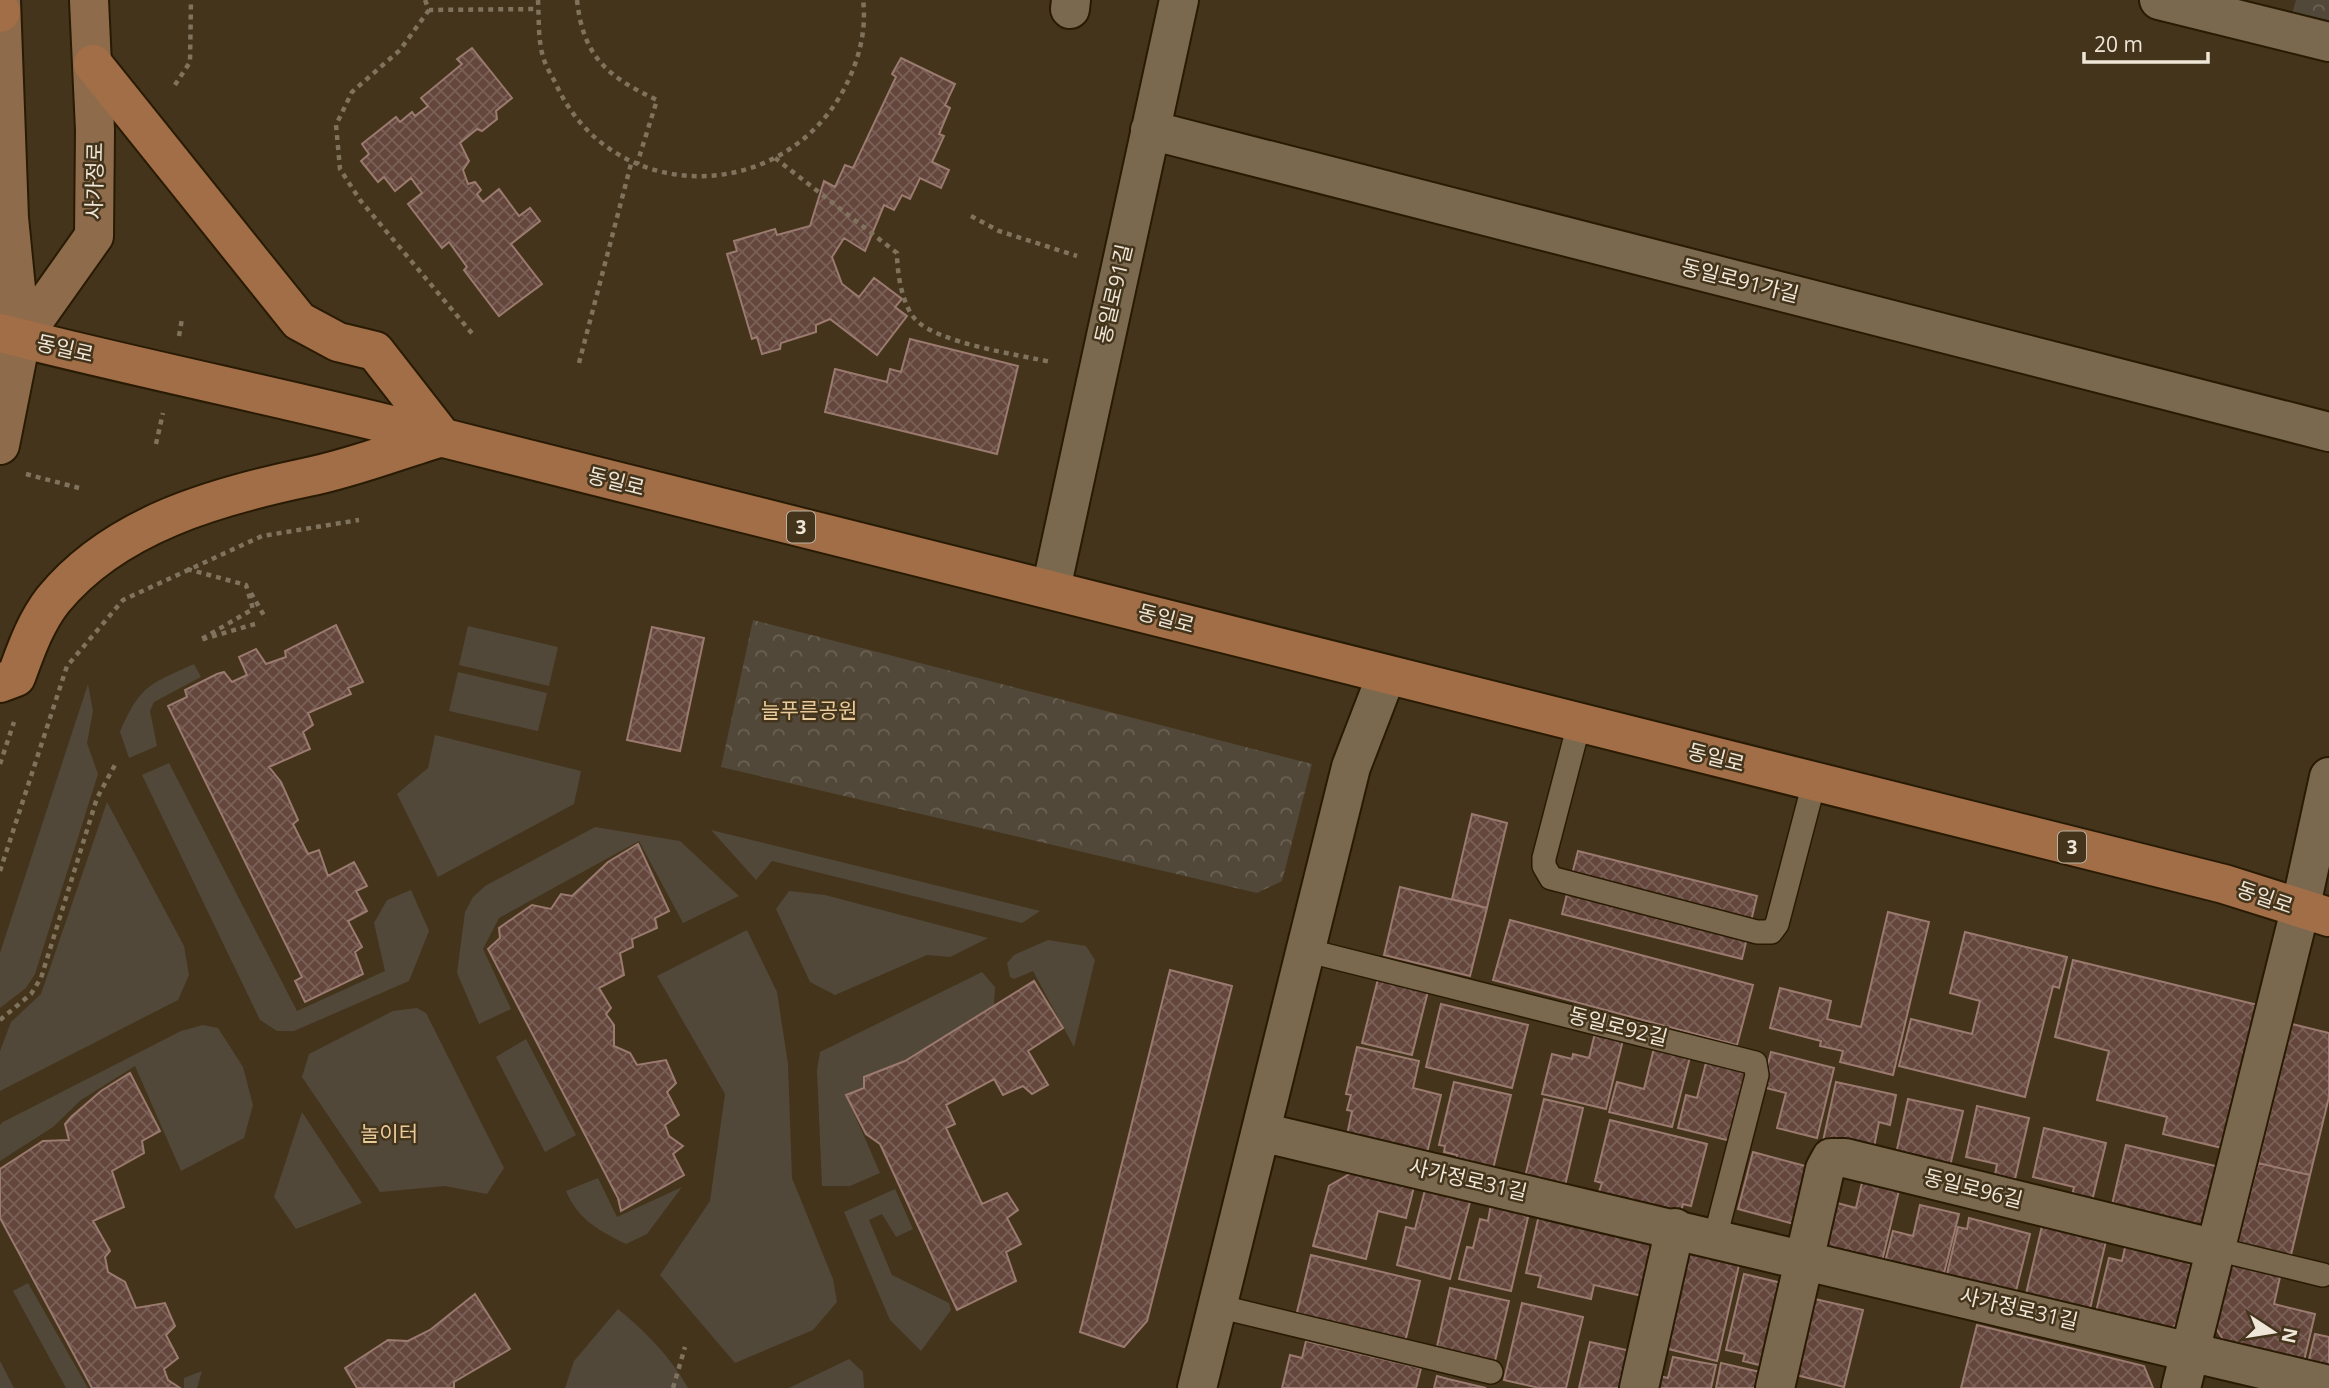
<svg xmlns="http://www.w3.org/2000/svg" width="2329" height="1388" font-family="'Open Sans','Noto Sans KR',sans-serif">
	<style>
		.park { fill: url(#park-crowns) }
		.garden { fill: #524839 }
		.building { fill: url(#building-cross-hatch); stroke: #9b7a6f; stroke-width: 2 }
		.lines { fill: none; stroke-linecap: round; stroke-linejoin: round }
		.lane-casing { stroke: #291b03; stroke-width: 26 }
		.street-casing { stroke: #291b03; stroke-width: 42 }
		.secondary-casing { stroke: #291b03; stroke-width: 42 }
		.primary-casing { stroke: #291b03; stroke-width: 42 }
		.path { stroke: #80735e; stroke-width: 4.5; stroke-dasharray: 5 5; stroke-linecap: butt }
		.lane { stroke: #7a694f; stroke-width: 23 }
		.street { stroke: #7a694f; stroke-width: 38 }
		.secondary { stroke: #8e6b4b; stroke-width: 38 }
		.primary { stroke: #a26e47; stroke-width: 38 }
		.labels { text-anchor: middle; stroke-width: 5; stroke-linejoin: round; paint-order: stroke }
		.shield { fill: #43341b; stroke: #bbb19f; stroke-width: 2 }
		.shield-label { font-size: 19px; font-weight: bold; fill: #efe6d7 }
		.street-label { font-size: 21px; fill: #efe6d7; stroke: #43341b }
		.park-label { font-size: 21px; fill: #e9ca9a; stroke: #43341b }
	</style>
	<defs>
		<pattern id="park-crowns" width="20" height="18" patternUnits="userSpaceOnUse" patternTransform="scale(1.75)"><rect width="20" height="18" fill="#524839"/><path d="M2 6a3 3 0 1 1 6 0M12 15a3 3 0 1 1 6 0" fill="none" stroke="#6b6255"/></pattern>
		<pattern id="building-cross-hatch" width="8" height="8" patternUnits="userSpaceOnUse" patternTransform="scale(1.75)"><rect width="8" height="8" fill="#64463c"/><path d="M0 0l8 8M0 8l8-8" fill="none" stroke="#7a6157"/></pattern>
	</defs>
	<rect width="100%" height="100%" fill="#43341b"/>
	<path class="park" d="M2296 0H2329V42L2287 32Z
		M753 620 1312 764 1282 881 1257 893 721 767Z"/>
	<path class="garden" d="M468 626 558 647 549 686 459 665Z
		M194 664 201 677 154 702 150 711 157 746 129 758 120 732C140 685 150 684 194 664Z
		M458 672 547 693 538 731 449 711Z
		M88 684 93 711 87 743 98 774 35 974 26 988 0 1008V953Z
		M435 735 581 771 574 804 438 877 397 794 428 768Z
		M169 763 297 1011 385 971 374 923 387 900 411 890 429 931 409 981 294 1031H277L260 1020 142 775Z
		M107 802 184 946 189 975 178 1000 0 1091V1051L11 1022 41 994Z
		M595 827 680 841 739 896 683 923 639 841 499 918 483 949 511 1009 479 1024 457 973 465 912 473 897 485 886Z
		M711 830 1040 911 1022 923 772 861 756 880Z
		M789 891 825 895 988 938 950 957 927 955 835 995 810 982 776 909Z
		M747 930 777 992 788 1064 792 1178 833 1279 837 1302 813 1330 735 1363 660 1275 710 1201 725 1094 657 976Z
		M1048 940 1086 946 1095 960 1074 1047 1033 971 1014 979 1010 977 1007 963 1014 955Z
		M982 972 995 987 994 1005 905 1061 864 1077V1088L846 1095 880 1173 850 1186H822L817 1070 820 1052Z
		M417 1008 426 1013 504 1168 487 1194 445 1186 380 1192 302 1077 309 1054 393 1011Z
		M203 1025 218 1028 243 1067 253 1105 244 1138 181 1171 135 1066 81 1100 53 1127 0 1161V1125L3 1122 181 1031Z
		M526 1039 576 1135 545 1152 496 1057Z
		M302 1112 362 1203 296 1229 274 1197Z
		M598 1178 617 1217 682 1187 647 1234 626 1244C600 1231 578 1220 566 1191Z
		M895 1189 913 1229 896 1237 882 1214 869 1220 892 1275 949 1303 951 1310 921 1351 890 1320 844 1212Z
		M28 1283 88 1388H66L13 1291Z
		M618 1309C646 1332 670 1356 688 1388H565L574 1361Z
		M849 1359 863 1372 864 1388H789Z
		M0 1361 14 1388H0Z
		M202 1371 197 1388H184V1378Z"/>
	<path class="building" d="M472 48 512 98 496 111 497 119 482 131 477 129 460 143 469 161 463 170 468 184 475 182 481 190 477 194 483 202 499 189 519 216 530 208 540 221 511 244 542 284 499 316 464 270 467 267 449 242 442 248 408 204 422 193 411 178 395 191 384 177 378 182 361 161 369 154 362 144 396 117 400 122 412 112 415 116 428 106 421 98 462 64 457 59Z
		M901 58 955 84 945 105 950 108 939 134 944 136 932 162 949 170 941 188 920 178 910 199 902 195 894 210 884 205 865 251 844 238 832 257 842 284 859 297 874 278 902 299 895 307 907 316 877 355 830 319 816 325V332L781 343 780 349 762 354 757 337 752 339 727 254 737 251 734 241 775 229 777 235 810 226 824 181 835 187 845 165 853 168 896 77 892 74Z
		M910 339 1018 366 997 454 825 412 835 369 887 382 890 369 901 372Z
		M336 625 363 682 348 688 351 694 308 713 313 725 303 732 310 749 269 767 281 782 298 820 293 824 308 854 319 850 328 876 354 862 367 886 356 891 367 911 348 921 362 947 355 952 363 974 305 1002 295 981 302 977 168 706 187 697 185 690 217 674 224 672 232 682 247 675 239 657 256 649 266 664 286 657 285 651Z
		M652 627 704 638 680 751 627 740Z
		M1472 814 1507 823 1487 908 1452 899Z
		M638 844 669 911 655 918 657 928 632 939 633 947 620 953 624 975 599 988 611 1008 606 1014 614 1025V1046L630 1053 637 1065 666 1060 676 1083 667 1092 679 1115 665 1125 669 1136 683 1146 673 1154 684 1175 621 1211 618 1198 488 949 500 938 499 928 532 905 551 909 561 894 572 896 608 862Z
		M1578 851 1757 896 1742 959 1562 914Z
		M1400 887 1487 908 1470 976 1384 955Z
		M1888 912 1929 922 1893 1075 1840 1062 1843 1051 1820 1046 1821 1041 1770 1028 1780 988 1831 1001 1827 1019 1861 1027Z
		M1510 920 1753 985 1737 1045 1493 980Z
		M1965 932 2067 957 2059 988 2053 986 2025 1097 1899 1066 1911 1019 1972 1034 1980 1001 1950 993Z
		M2073 960 2262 1006 2226 1149 2163 1134 2167 1117 2097 1100 2109 1051 2055 1037Z
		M1170 970 1232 986 1147 1321 1124 1347 1080 1332Z
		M1378 979 1428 991 1412 1055 1362 1043Z
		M1034 981 1063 1028 1028 1051 1048 1085 1032 1094 1023 1086 1003 1095 994 1079 946 1105 955 1124 946 1128 982 1204 1007 1193 1018 1210 1007 1218 1021 1244 1006 1252 1016 1281 957 1310 880 1144 866 1134 846 1095 864 1088V1077L905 1061Z
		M1441 1004 1528 1025 1512 1088 1426 1067Z
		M2292 1024 2329 1033V1097L2310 1175 2258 1163Z
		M1595 1033 1623 1040 1606 1109 1542 1094 1552 1054 1572 1059 1573 1054 1589 1058Z
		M1357 1047 1419 1061 1413 1088 1441 1095 1427 1153 1347 1135 1352 1111 1347 1110 1351 1095 1346 1094Z
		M1654 1048 1690 1057 1672 1127 1609 1112 1617 1082 1644 1089Z
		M1771 1052 1834 1068 1817 1138 1777 1128 1786 1093 1762 1087Z
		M1707 1059 1749 1069 1731 1141 1678 1128 1686 1095 1697 1098Z
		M130 1073 160 1131 142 1141 144 1153 112 1171 124 1207 93 1221 110 1251 105 1257 108 1272 125 1282 136 1308 165 1303 175 1326 166 1335 178 1358 164 1369 168 1380 180 1388H92L0 1218V1169L43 1141 69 1140 65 1124 71 1117 101 1091Z
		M1454 1082 1511 1095 1493 1169 1456 1160 1457 1155 1444 1152 1445 1146 1439 1145Z
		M1836 1082 1896 1095 1890 1125 1879 1122 1873 1152 1823 1141Z
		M1544 1099 1583 1108 1564 1190 1524 1181Z
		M1908 1099 1963 1111 1950 1166 1896 1154Z
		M1977 1106 2029 1118 2015 1179 1995 1175 1997 1164 1966 1157Z
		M1610 1120 1707 1144 1691 1206 1683 1204 1680 1216 1598 1195 1602 1183 1595 1181Z
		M2044 1128 2106 1143 2092 1201 2072 1196 2074 1187 2033 1177Z
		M2126 1145 2224 1168 2209 1232 2111 1209Z
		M1753 1152 1809 1167 1794 1224 1738 1209Z
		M2258 1163 2310 1175 2291 1255 2238 1242Z
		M1358 1169 1415 1183 1406 1218 1378 1211 1366 1259 1313 1246 1329 1186Z
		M1865 1170 1902 1178 1882 1261 1816 1246 1826 1200 1856 1208Z
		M1426 1186 1471 1198 1450 1279 1397 1265 1406 1227 1415 1229Z
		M1491 1204 1529 1213 1511 1291 1459 1279 1467 1247 1473 1248 1480 1219 1488 1221Z
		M1920 1205 1959 1214 1943 1277 1885 1262 1893 1231 1913 1236Z
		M1539 1215 1659 1242 1647 1297 1594 1285 1591 1299 1538 1287 1541 1276 1526 1273Z
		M1969 1218 2030 1234 2015 1295 1946 1278 1958 1227 1967 1229Z
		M2042 1226 2106 1241 2089 1313 2025 1298Z
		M2127 1239 2196 1256 2180 1323 2163 1332 2095 1316 2109 1258 2122 1261Z
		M1682 1251 1739 1265 1717 1361 1660 1347Z
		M1311 1255 1420 1281 1405 1342 1296 1316Z
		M2230 1256 2282 1268 2274 1304 2315 1314 2303 1365 2227 1346 2214 1325Z
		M1744 1274 1790 1285 1771 1368 1743 1361 1745 1354 1726 1350Z
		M1450 1288 1509 1301 1494 1365 1436 1351Z
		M475 1294 510 1349 454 1382V1388H357L345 1368 388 1340 408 1341 430 1330Z
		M1815 1299 1863 1310 1844 1387 1796 1375Z
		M1522 1303 1583 1317 1566 1388H1539L1504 1380Z
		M1977 1325 2144 1366 2153 1388H1961Z
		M2315 1334 2329 1337V1377L2306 1372Z
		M1306 1341 1421 1368 1416 1388H1282L1290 1355 1302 1358Z
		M1590 1342 1631 1351 1628 1388H1579Z
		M1673 1357 1716 1365 1711 1388H1657L1659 1376 1668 1378Z
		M1721 1363 1773 1375 1769 1388H1716Z
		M1437 1376 1448 1379 1486 1388H1434Z"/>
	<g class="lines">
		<g class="lane-casing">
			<path id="lane" d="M1579 724 1544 858V866L1551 878 1757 932H1771L1777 924 1814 783
				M1305 950 1755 1063 1757 1075 1715 1238
				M2216 1249 2323 1275
				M1217 1306 1491 1372"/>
		</g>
		<g class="street-casing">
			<path id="street" d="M2159 0 2329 42
				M1070 9 1071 0
				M1150 130 2329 432
				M1051 589 1179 0
				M1261 1132 2329 1385
				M1197 1388 1351 767 1386 676
				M1639 1388 1675 1228
				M1775 1388 1825 1169 1831 1158H1845L2216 1249
				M2181 1388 2300 910 2329 777"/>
		</g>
		<g class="secondary-casing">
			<path id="secondary" d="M21 339 94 236 95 130 89 0
				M0 445 21 339 9 218 1 0"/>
		</g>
		<g class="primary-casing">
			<path id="primary" d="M0 13 1 12
				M0 333C149 371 300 401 448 439 1040 589 1632 738 2224 884L2329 917
				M0 683 16 677C26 650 35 623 53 600 115 524 218 496 308 477 353 468 398 450 442 437L375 351 338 342 299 321 93 64"/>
		</g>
		<path class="path" d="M425 0 429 10 538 9
			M538 0C539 17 538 36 542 53 544 63 550 73 555 82 609 205 779 207 843 91 858 63 867 32 863 0
			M577 0C583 57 608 77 657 100L637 164
			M429 10 400 50 352 92 336 125 340 169 360 200 475 337
			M175 85 190 62 191 0
			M775 158 897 253C897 272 902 306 916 320 938 343 1019 355 1051 362
			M971 216 999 231 1077 256
			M179 336 182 319
			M579 363 632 160
			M156 444 163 413
			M26 474 79 488
			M187 569 246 585 253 609 200 640 255 624
			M251 593 266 619
			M0 764 14 722
			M0 871 67 666 123 600 262 536 359 520
			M0 1020 31 994 41 978 97 798 116 763
			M673 1388 685 1347"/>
		<use href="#lane" class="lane"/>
		<use href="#street" class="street"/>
		<use href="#secondary" class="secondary"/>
		<use href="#primary" class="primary"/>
	</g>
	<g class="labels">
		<g class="shield">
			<rect x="787" y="511.5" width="28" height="31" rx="5"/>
			<rect x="2058" y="831.5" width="28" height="31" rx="5"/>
		</g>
		<g class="shield-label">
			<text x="801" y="534">3</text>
			<text x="2072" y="854">3</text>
		</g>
		<g class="street-label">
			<text transform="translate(95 181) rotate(-89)" y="7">사가정로</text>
			<text transform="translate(1740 281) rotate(14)" y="7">동일로91가길</text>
			<text transform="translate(1114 294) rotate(-77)" y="7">동일로91길</text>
			<text transform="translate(65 349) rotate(13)" y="7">동일로</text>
			<text transform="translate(616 482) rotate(14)" y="7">동일로</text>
			<text transform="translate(1166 619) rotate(15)" y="7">동일로</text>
			<text transform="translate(1716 758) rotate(14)" y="7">동일로</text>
			<text transform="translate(2265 898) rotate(19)" y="7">동일로</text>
			<text transform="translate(1618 1027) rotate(14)" y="7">동일로92길</text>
			<text transform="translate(1468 1180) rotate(13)" y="7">사가정로31길</text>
			<text transform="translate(1973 1189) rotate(14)" y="7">동일로96길</text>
			<text transform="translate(2019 1309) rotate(13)" y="7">사가정로31길</text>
		</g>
		<g class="park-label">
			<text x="809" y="718">늘푸른공원</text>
			<text x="389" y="1141">놀이터</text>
		</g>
	</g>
	<g transform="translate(2273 1332) rotate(102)" stroke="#43341b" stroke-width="5" paint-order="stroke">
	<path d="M0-5L12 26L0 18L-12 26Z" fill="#efe6d7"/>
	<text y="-10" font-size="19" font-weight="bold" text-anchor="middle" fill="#efe6d7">N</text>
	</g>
	<path d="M2084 52v10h124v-10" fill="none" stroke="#efe6d7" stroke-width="3.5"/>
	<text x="2094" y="52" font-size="21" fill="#efe6d7" stroke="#43341b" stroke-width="5" paint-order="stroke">20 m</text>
</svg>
